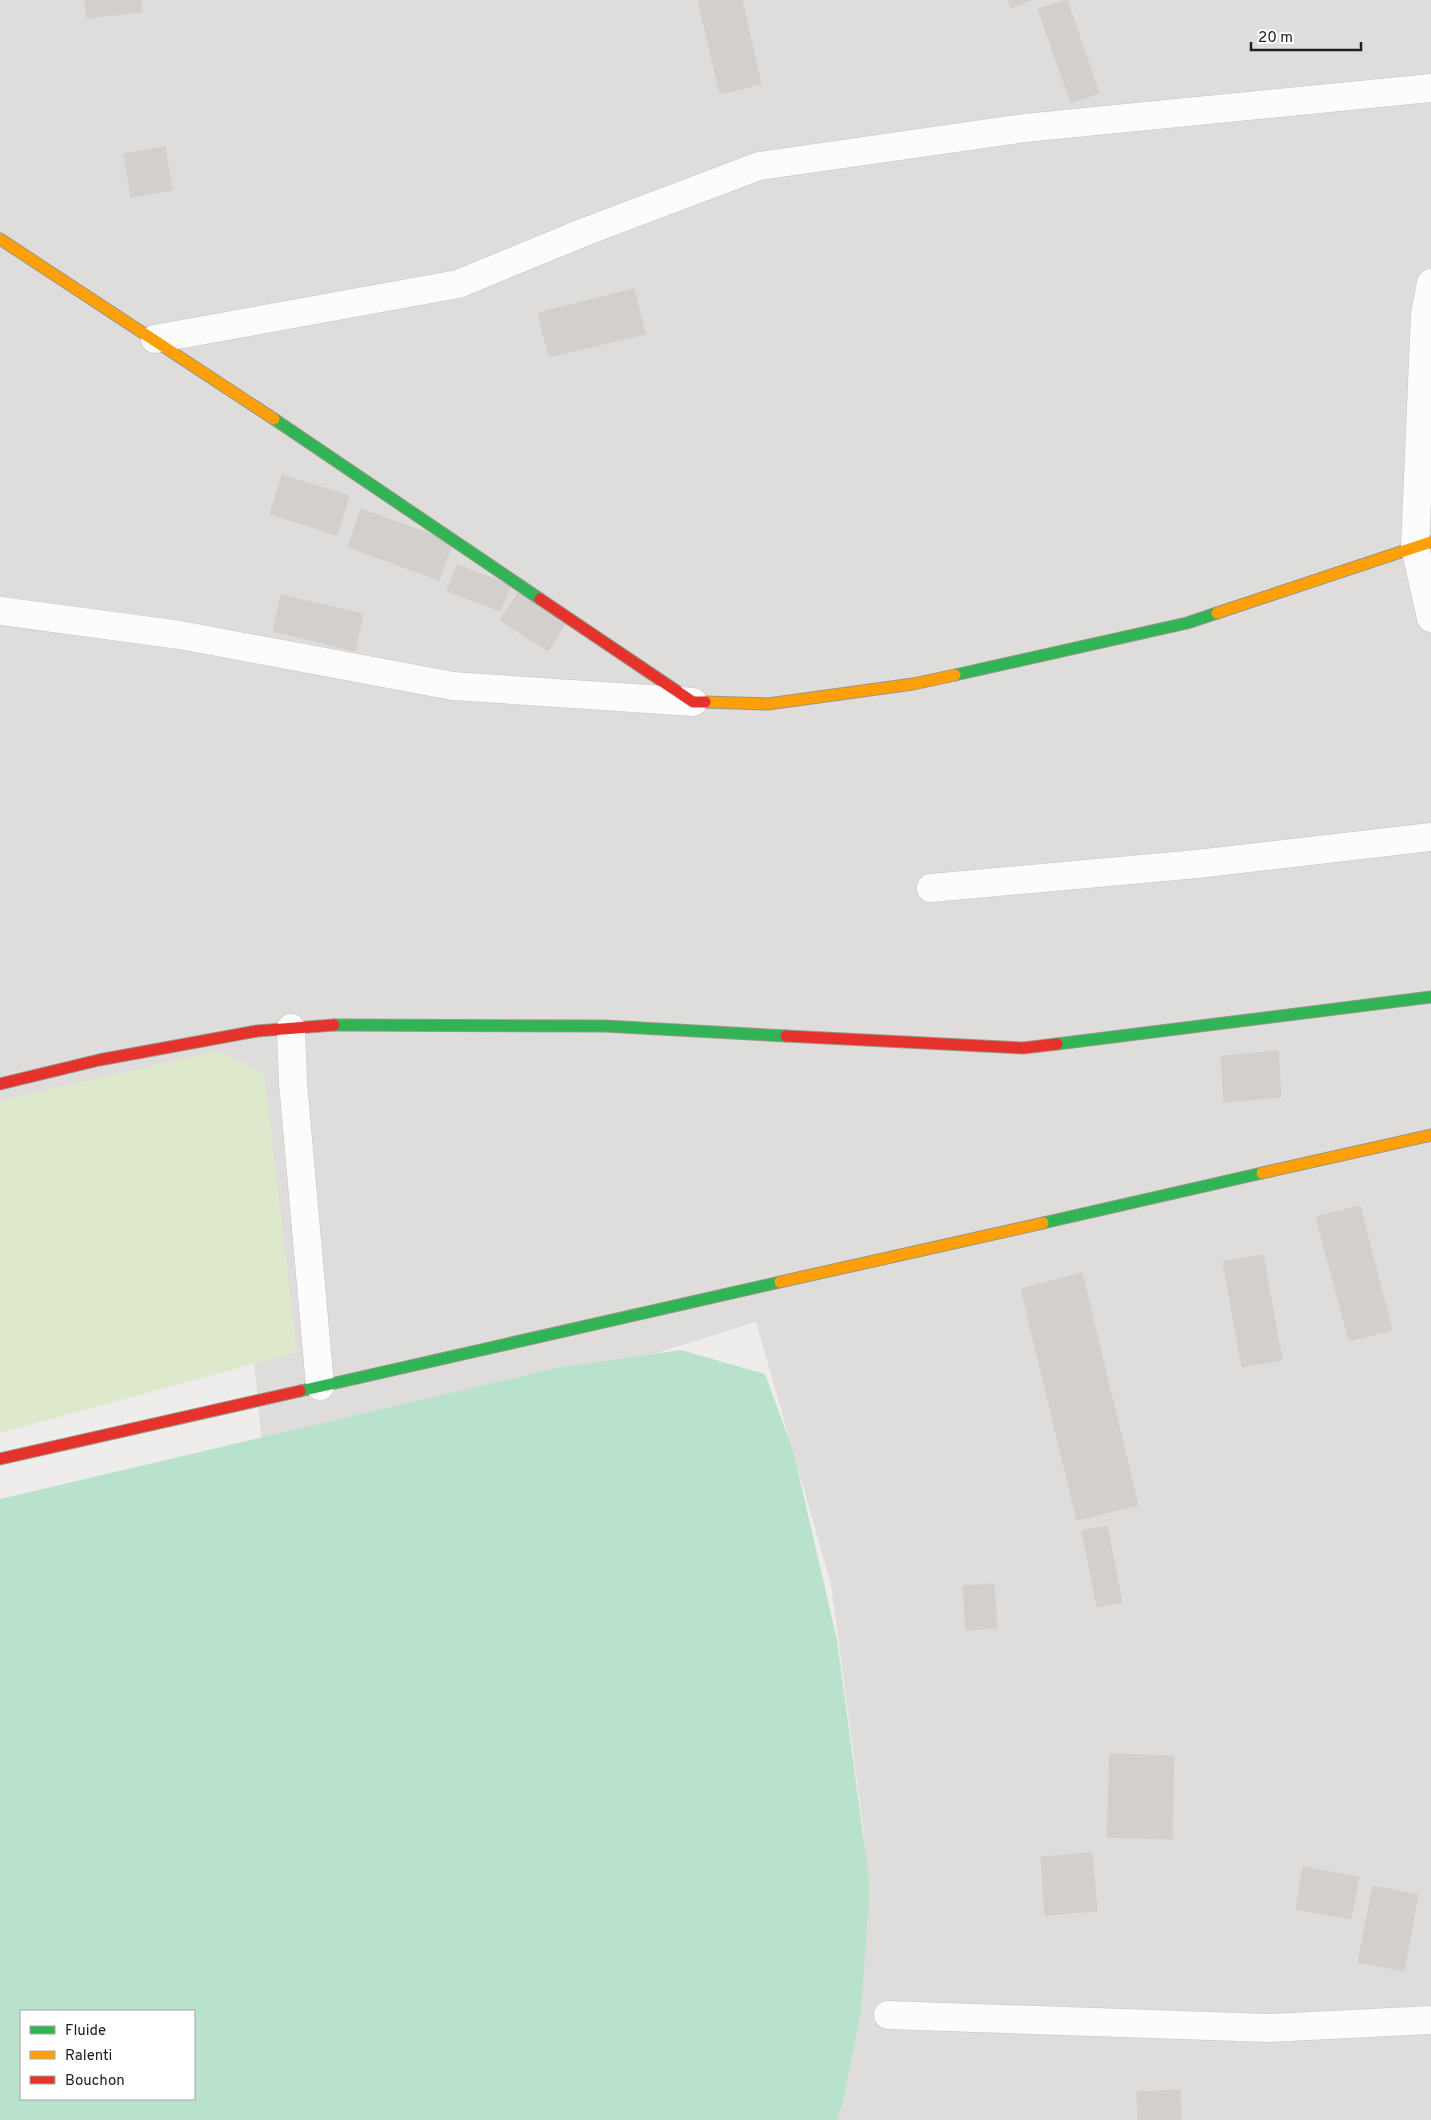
<svg xmlns="http://www.w3.org/2000/svg" width="1431" height="2120" font-family="Overpass,sans-serif">
	<style>
		.residential { fill: #dedddc }
		.grass { fill: #dee9cc }
		.pitch { fill: #b9e2cd; fill-rule: evenodd }
		.building { fill: #d2cfcd; stroke: #d2cfcc }
		.lines { fill: none; stroke-linecap: round; stroke-linejoin: round }
		.street-casing { stroke: #c5c4c3; stroke-width: 29 }
		.fast-casing { stroke: #989884; stroke-width: 13 }
		.slow-casing { stroke: #989884; stroke-width: 13 }
		.jam-casing { stroke: #989884; stroke-width: 13 }
		.street { stroke: #fdfcfc; stroke-width: 28 }
		.fast { stroke: #30b455; stroke-width: 11 }
		.slow { stroke: #ff9f0a; stroke-width: 11 }
		.jam { stroke: #e5322d; stroke-width: 11 }
	</style>
	<rect width="100%" height="100%" fill="#efedeb"/>
	<path class="residential" d="M0 0H1431V2120H810L816 2116 856 2039 864 1834 831 1584 756 1322 265 1475 231 1121 0 1142Z"/>
	<path class="grass" d="M217 1051 264 1074 297 1352 0 1433V1103L7 1099Z"/>
	<path class="pitch" d="M681 1350 765 1374 793 1450 837 1640 870 1887 861 2012 842 2106 837 2120H0V1499L557 1368ZM21 2011H194V2099H21Z"/>
	<path class="building" d="M85 0H141L142 12 87 18Z
		M698 0H742L761 84 720 94Z
		M1008 0H1032L1011 8Z
		M1067 0 1099 93 1071 103 1038 9Z
		M165 147 172 190 131 197 124 154Z
		M634 289 645 334 549 357 538 313Z
		M282 475 349 496 337 535 270 514Z
		M361 509 453 542 439 580 348 547Z
		M457 565 511 585 500 611 447 591Z
		M518 593 565 624 548 651 500 620Z
		M281 595 363 614 355 651 273 631Z
		M1278 1051 1281 1097 1224 1102 1221 1056Z
		M1360 1206 1392 1330 1349 1341 1316 1217Z
		M1263 1255 1282 1360 1242 1367 1223 1262Z
		M1082 1273 1138 1505 1077 1520 1021 1289Z
		M1107 1526 1122 1602 1097 1607 1082 1531Z
		M994 1584 997 1628 966 1630 963 1586Z
		M1110 1754 1174 1756 1172 1839 1107 1837Z
		M1092 1853 1097 1911 1045 1915 1041 1857Z
		M1303 1867 1359 1877 1351 1919 1296 1909Z
		M1373 1886 1418 1895 1404 1971 1358 1962Z
		M1180 2090 1181 2120H1138L1137 2092Z"/>
	<g class="lines">
		<g class="street-casing">
			<path id="street" d="M1431 283 1425 314 1415 547 1431 618
				M155 339 458 284 587 231 759 166 1025 128 1431 88
				M0 611 180 635 453 686 693 702
				M931 888 1197 864 1431 837
				M291 1028 293 1083 320 1386
				M888 2015 1269 2028 1431 2020"/>
		</g>
		<g class="fast-casing">
			<path id="fast" d="M274 419 540 599
				M955 675 1187 623 1217 613
				M334 1025 604 1026 786 1036
				M1057 1044 1431 997
				M1043 1223 1262 1173
				M300 1391 780 1282"/>
		</g>
		<g class="slow-casing">
			<path id="slow" d="M0 239 274 419
				M1217 613 1431 542
				M705 702 768 704 913 684 955 675
				M1262 1173 1431 1135
				M780 1282 1043 1223"/>
		</g>
		<g class="jam-casing">
			<path id="jam" d="M540 599 693 702H705
				M786 1036 1023 1048 1057 1044
				M0 1084 99 1060 257 1031 334 1025
				M0 1459 300 1391"/>
		</g>
		<use href="#street" class="street"/>
		<use href="#fast" class="fast"/>
		<use href="#slow" class="slow"/>
		<use href="#jam" class="jam"/>
	</g>
	<rect x="20" y="2010" width="175" height="90" fill="#ffffff" stroke="#a6a6a6"/>
	<rect x="30" y="2026" width="25" height="8" fill="#30b455" stroke="#a6a6a6"/>
	<text x="65" y="2035" font-size="15" fill="#212121">Fluide</text>
	<rect x="30" y="2051" width="25" height="8" fill="#ff9f0a" stroke="#a6a6a6"/>
	<text x="65" y="2060" font-size="15" fill="#212121">Ralenti</text>
	<rect x="30" y="2076" width="25" height="8" fill="#e5322d" stroke="#a6a6a6"/>
	<text x="65" y="2085" font-size="15" fill="#212121">Bouchon</text>
	<path d="M1251 42v8h110v-8" fill="none" stroke="#212121" stroke-width="2.5"/>
	<text x="1258" y="42" font-size="15" fill="#212121" stroke="#ffffff" stroke-width="4" paint-order="stroke">20 m</text>
</svg>
